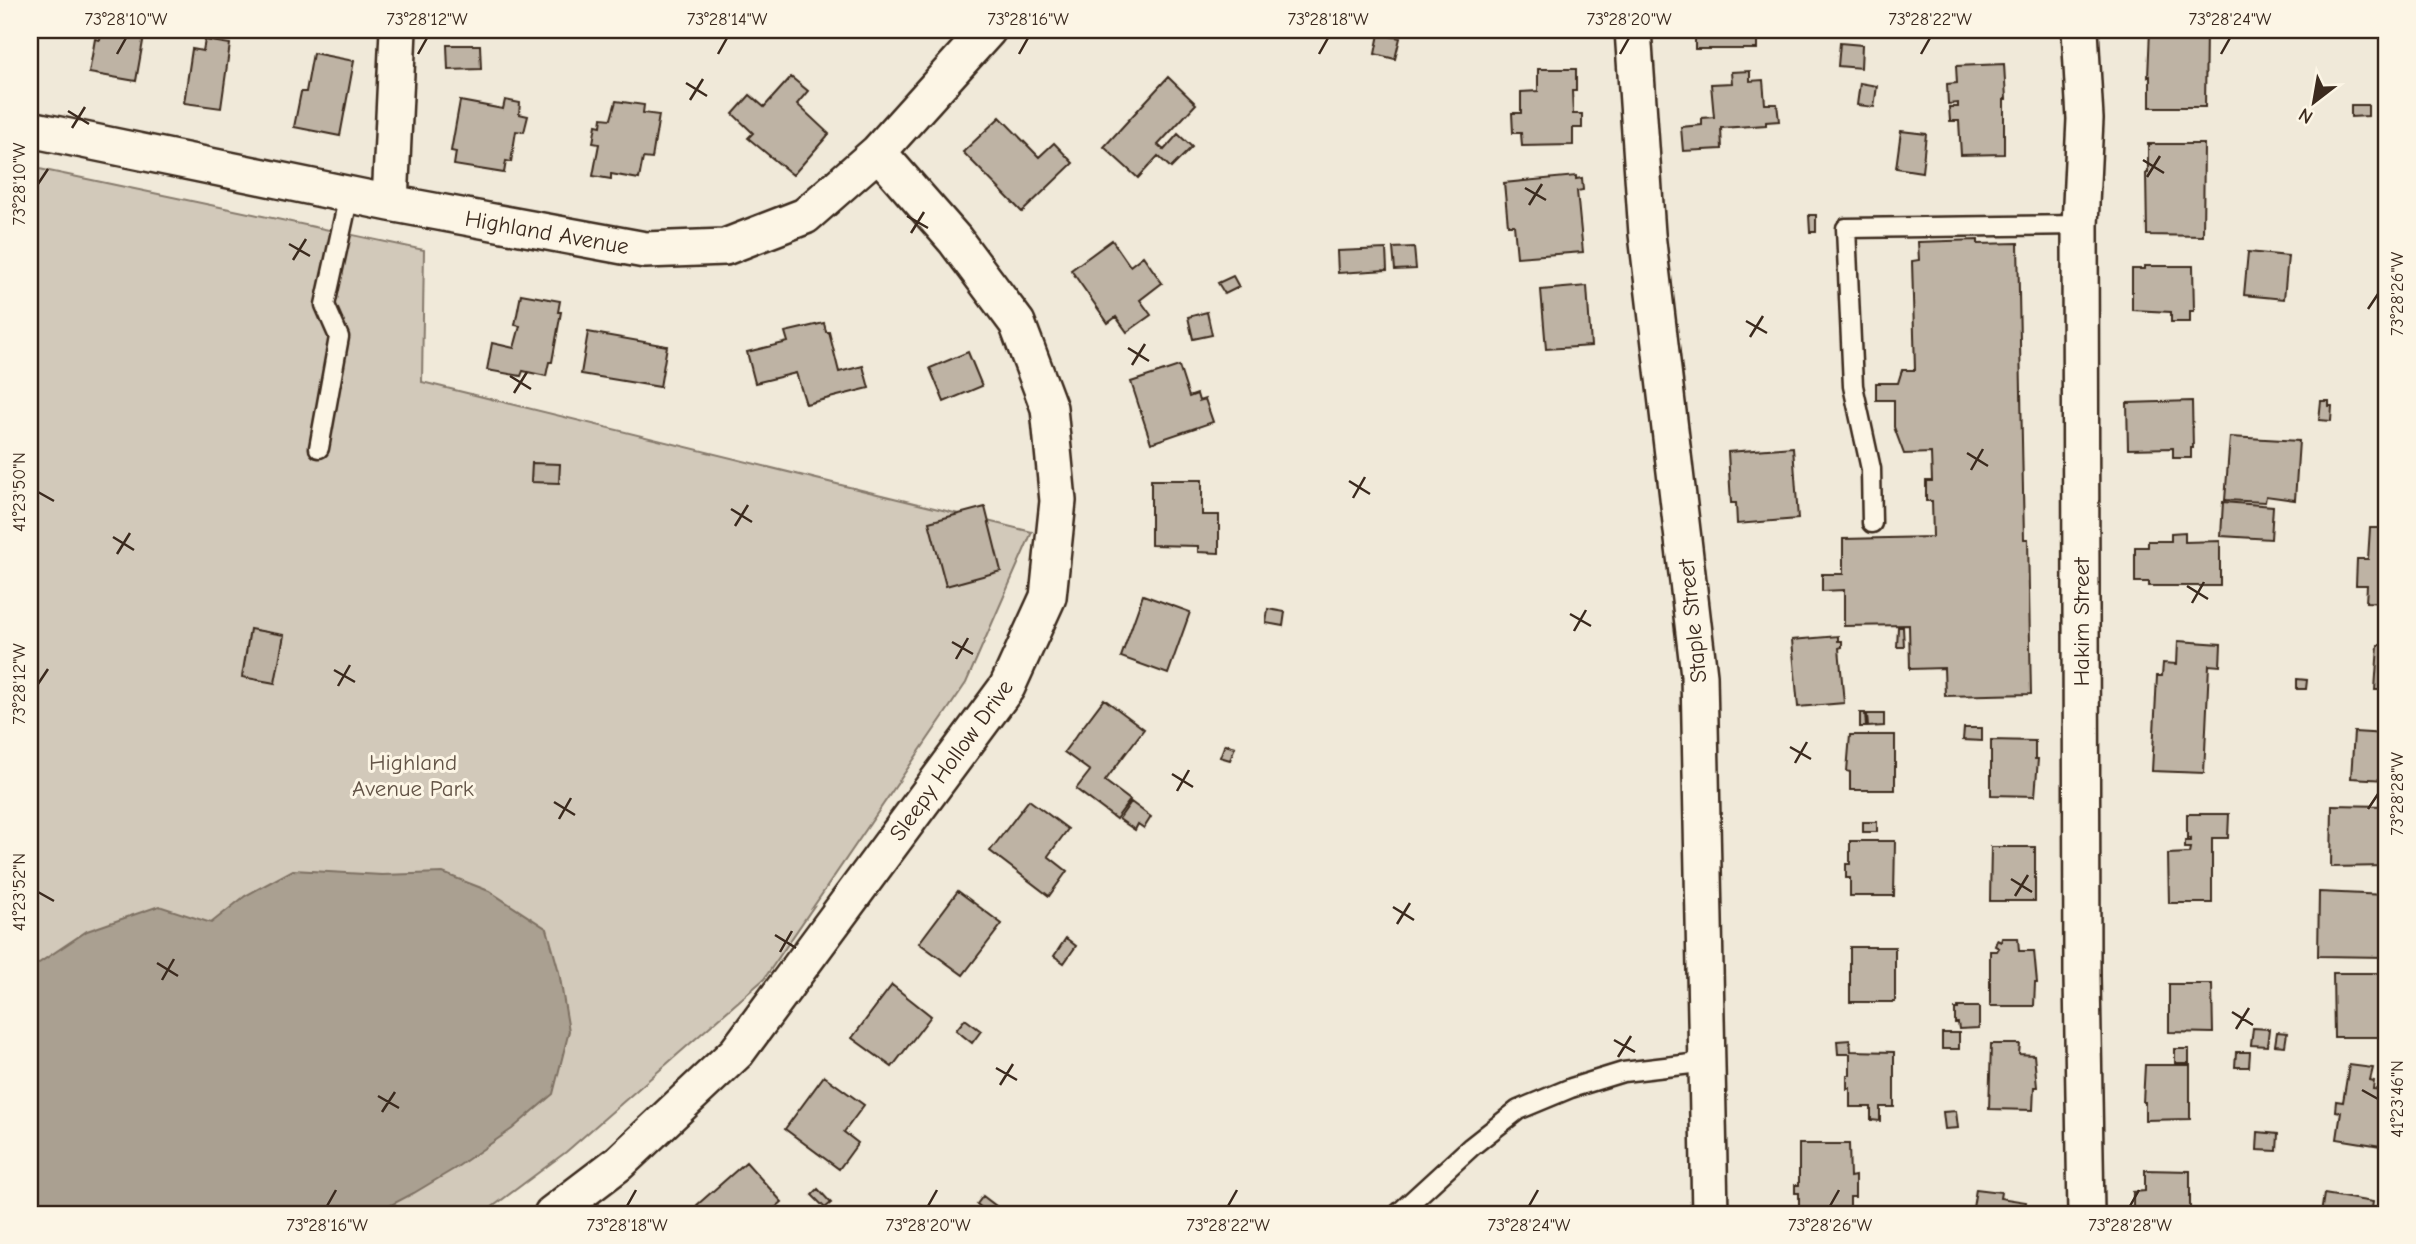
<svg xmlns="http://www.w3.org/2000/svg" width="2416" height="1244" font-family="'Comic Neue',sans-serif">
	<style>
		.green { fill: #d2c9ba; stroke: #867a6c; stroke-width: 2 }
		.water { fill: #aaa091; stroke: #7e7163; stroke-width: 2 }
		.building { fill: #beb3a4; stroke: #3b2a1e; stroke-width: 2 }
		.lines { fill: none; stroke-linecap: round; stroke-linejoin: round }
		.service-casing { stroke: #3b2a1e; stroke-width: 23 }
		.minor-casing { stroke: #3b2a1e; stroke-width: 40 }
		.service { stroke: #fcf5e5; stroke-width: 18 }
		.minor { stroke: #fcf5e5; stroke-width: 35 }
		.ticks { fill: none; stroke: #3b2a1e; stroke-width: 2.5 }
		.labels { text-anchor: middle; stroke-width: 6; stroke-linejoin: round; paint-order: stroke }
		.street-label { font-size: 23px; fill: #3b2a1e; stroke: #fcf5e5 }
		.park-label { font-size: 23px; fill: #615245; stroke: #fcf5e5 }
		.neatline { fill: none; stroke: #3b2a1e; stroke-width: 2.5 }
		.ticks-label { font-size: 18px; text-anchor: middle; fill: #3b2a1e }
	</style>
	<rect width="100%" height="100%" fill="#f0e9d9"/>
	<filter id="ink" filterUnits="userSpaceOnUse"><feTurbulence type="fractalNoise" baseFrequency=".0143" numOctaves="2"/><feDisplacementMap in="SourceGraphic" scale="14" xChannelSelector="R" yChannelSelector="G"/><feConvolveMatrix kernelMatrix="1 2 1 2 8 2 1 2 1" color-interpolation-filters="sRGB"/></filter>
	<g filter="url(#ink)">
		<path class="green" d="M30 167 424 250 422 382 1032 532 966 683 764 979 566 1152 483 1214H30Z"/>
		<path class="water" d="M293 870 382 875 443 873 489 891 547 929 559 972 569 1031 553 1094 512 1129 454 1169 414 1193 374 1214H30V969L87 931 159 906 211 923 245 896Z"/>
		<path class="building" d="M102 30H145L136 81 89 73 95 39 100 40Z
			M1695 30H1757V49H1695Z
			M2150 30H2206L2205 107H2150V76L2148 77Z
			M1379 34 1400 38 1395 59 1375 54Z
			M205 40 230 44 221 108 184 103 192 49 203 51Z
			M1840 43 1862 45 1861 68 1838 66Z
			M447 45H480L481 69 448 70Z
			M313 53 354 61 340 136 294 127 301 92H306Z
			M2004 64 2006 99H2004V154L1961 155 1959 121H1950L1949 107H1958V103L1948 104 1947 84 1957 83 1956 66Z
			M1538 69H1576V91H1572L1573 114H1582V128H1573V145L1522 146 1521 133H1513L1512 113H1521V92L1538 91Z
			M1750 71V81L1763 80 1765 104H1777L1779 121 1766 122V125L1721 128 1722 149 1683 151 1681 127 1702 125V118L1714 117 1711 84 1732 83 1731 72Z
			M791 77 808 91 797 104 829 134 793 175 748 138 753 133 733 114 750 95 764 107Z
			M1168 77 1196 104 1158 145 1164 150 1178 134 1192 147 1171 168 1158 156 1138 178 1104 147Z
			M1860 83 1877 86 1874 107 1857 105Z
			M505 100 520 103 519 114 528 116 524 132 516 131 511 162 506 161 504 173 454 165 456 152 451 151 460 101 503 109Z
			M616 101 644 105 643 113 659 115 652 159 643 158 639 179 611 174V179L593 176 599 144 593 143 596 125 601 126 602 118 611 119Z
			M2351 105H2368V116L2351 117Z
			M1000 117 1039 157 1054 143 1073 163 1022 212 963 152Z
			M1901 131 1926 134 1922 172 1896 168Z
			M2148 144H2204L2203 236 2147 235 2146 173H2148Z
			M1576 176V179L1582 178 1583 190 1577 191 1583 252 1517 257 1514 225H1508L1504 183Z
			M1809 215H1816V232H1810Z
			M1112 240 1130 266 1143 256 1162 283 1140 300 1151 315 1127 332 1116 317 1108 323 1071 270Z
			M1978 240V244L2018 243 2024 539H2028L2031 694 1945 696 1944 668 1910 669 1909 625 1844 626V590L1822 591V574H1843V539L1933 537 1932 501H1926V481H1932L1931 453 1904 454 1894 427V400H1876V383H1898L1902 370H1915L1912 261 1919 260 1918 242Z
			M1414 247 1416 269 1395 270 1393 248Z
			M1386 249 1387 270 1338 273 1337 251Z
			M2248 252 2288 256 2284 299 2244 295Z
			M2145 266H2193L2194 311H2190V322H2171V312L2132 310V269H2145Z
			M1233 276 1239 287 1225 294 1218 283Z
			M1587 286 1591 346 1546 349 1541 290Z
			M521 294 560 301 558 312H561L552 362H549L546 376 523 371 521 376 487 370 492 343 514 348 520 326 515 325Z
			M1207 312 1212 335 1193 339 1188 317Z
			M824 323 826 332H829L839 372 863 366 869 388 806 404 796 373 755 383 747 352 788 342 785 332Z
			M588 332 667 346 660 387 581 374Z
			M968 352 982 386 944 402 930 368Z
			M1179 366 1189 397 1197 394 1199 401 1205 399 1213 422 1151 443 1131 382Z
			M2192 401 2193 448H2191V458H2173V448L2128 449 2127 403Z
			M2321 401H2329V406H2332L2331 421 2319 420Z
			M2230 437 2299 441 2295 500 2266 496 2265 502 2225 500Z
			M1793 447 1798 519 1737 524 1736 503H1731L1728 452Z
			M532 463 560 464 559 483 531 482Z
			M1151 480H1202V515H1219V553L1198 552V546L1151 545Z
			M2223 502 2273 506 2271 539 2221 536Z
			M985 507 1001 571 946 586 929 522Z
			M2370 528H2386V603L2366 602 2367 585H2356L2357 559H2368Z
			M2185 532V542L2220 541V586H2149V582H2135V547H2148V541H2171V533Z
			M1143 595 1190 612 1168 674 1121 657Z
			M1268 609 1285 612 1283 626 1266 623Z
			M1898 627H1903L1904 647H1897Z
			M250 629 284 635 275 683 242 677Z
			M1838 636V641H1842V647L1839 648 1844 703 1798 707 1792 640Z
			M2178 641 2221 644 2220 666 2209 665 2204 773 2152 771 2157 676H2162L2163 663 2177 664Z
			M2378 645H2386V690H2375Z
			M2297 679 2307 680 2306 689H2297Z
			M1104 699 1144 729 1105 781 1130 800 1116 819 1076 789 1090 771 1064 752Z
			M1860 713H1865L1866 727H1860Z
			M1867 714H1884V726L1868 727Z
			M1964 728H1982V741L1963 740Z
			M2354 732 2386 734V780L2351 778Z
			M1850 735H1895V790H1850V772L1847 771Z
			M1991 740 2035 741V759H2038L2035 796 1991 795Z
			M1225 744 1235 747 1230 760 1220 757Z
			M1029 800 1068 829 1048 856 1067 871 1049 896 990 851Z
			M1131 802 1151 817 1144 828 1138 824 1135 830 1119 819Z
			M2332 805 2386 806V866L2331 867Z
			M2187 814H2229L2228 838H2212V903H2169L2168 854 2189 853 2190 848H2185V841H2190V838L2187 839Z
			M1863 822H1877V832H1863Z
			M1850 841H1895L1894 896H1850V878H1846V864H1850Z
			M1991 847H2035V901H1990Z
			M958 891 1002 924 963 975 919 943Z
			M2319 892 2386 895V957L2318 956Z
			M1066 938 1076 946 1064 963 1054 956Z
			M2002 938H2018L2019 951H2034L2037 983H2035L2034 1006H1990V951H1997L1999 948 1995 946 1997 940 2001 942Z
			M1850 947H1895V1002H1850Z
			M2333 973H2381L2382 1037H2334Z
			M2169 984H2212L2213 1033 2169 1032Z
			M892 985 931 1016 892 1067 852 1038Z
			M1958 1007H1979V1028L1959 1029 1958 1023H1955V1009H1958Z
			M965 1019 981 1031 972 1043 956 1030Z
			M2253 1028 2269 1029 2267 1046 2251 1045Z
			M2277 1032 2287 1033 2285 1046 2275 1045Z
			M1942 1033H1959V1049H1942Z
			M1850 1040 1851 1051 1894 1052V1107H1880V1121L1871 1120V1107H1850V1088L1847 1089V1075H1850V1054H1838L1837 1041Z
			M1991 1044H2020L2019 1054 2034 1055 2037 1087H2034L2033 1110 1989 1109Z
			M2175 1049H2189V1063H2175Z
			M2236 1052H2250L2249 1067H2235Z
			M2145 1065H2190V1119L2145 1120V1102H2143Z
			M2349 1065 2373 1068 2370 1080 2374 1081 2373 1089 2386 1090V1124H2384L2381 1146 2337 1139 2341 1112 2335 1111 2336 1101 2343 1102Z
			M824 1076 864 1105 844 1132 858 1143 839 1169 785 1129Z
			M1956 1111 1958 1128 1945 1129 1943 1112Z
			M2258 1132 2278 1134 2277 1151 2257 1150Z
			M1799 1144H1849L1850 1177 1855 1176V1197H1850V1210H1799V1193H1795V1185H1799Z
			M746 1162 782 1202 768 1214H706L697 1205Z
			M2145 1170 2190 1171V1214H2145V1210H2133V1192L2145 1191Z
			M818 1189 831 1203 825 1208 812 1195Z
			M1976 1189 2001 1192 2000 1198 2026 1202 2024 1214H1972Z
			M2324 1194 2373 1202 2371 1214H2321Z
			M983 1196 996 1206 989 1214 977 1204Z"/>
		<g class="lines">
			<g class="service-casing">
				<path id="service" d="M319 448 339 337 325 305 349 195
					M1872 523 1871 469 1853 386 1846 228 2080 225
					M1398 1214 1471 1147 1518 1110 1571 1088 1623 1072 1708 1062"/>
			</g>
			<g class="minor-casing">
				<path id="minor" d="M1633 30 1647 234 1699 675 1710 1214
					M2080 30 2085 119 2080 225 2082 977 2086 1214
					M30 129 390 203 645 250 725 247 805 216 878 152 988 30
					M390 203 398 30
					M552 1214 619 1163 737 1052 1007 687 1048 597 1058 501 1049 408 1017 323 955 240 878 152"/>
			</g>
			<use href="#service" class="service"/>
			<use href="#minor" class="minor"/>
		</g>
	</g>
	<path class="ticks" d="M117 54 126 38M418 54 427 38M718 54 727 38M1019 54 1028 38M1319 54 1328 38M1620 54 1629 38M1921 54 1930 38M2221 54 2230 38M686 83 707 96M690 100 703 79M68 111 89 124M72 128 85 107M2143 160 2164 173M2147 177 2160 156M38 184 48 169M1525 188 1546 200M1529 205 1542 184M907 216 928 228M911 233 924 212M289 244 310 256M293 260 306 239M2368 309 2378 294M1746 321 1767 333M1750 337 1763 316M1128 348 1149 361M1132 365 1145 344M510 376 531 389M514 393 527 372M1967 453 1988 466M1971 470 1983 449M1349 481 1370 494M38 492 54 501M1353 498 1365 477M731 509 752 522M735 526 748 505M113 537 134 550M117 554 130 533M2187 586 2208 599M2192 603 2204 582M1570 614 1591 626M1574 631 1586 610M952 642 973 654M956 659 968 638M334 670 355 682M38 684 48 669M338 686 350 665M1790 747 1811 759M1795 763 1807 742M1172 774 1193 787M1177 791 1189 770M554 802 575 815M2368 809 2378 794M559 819 571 798M2011 879 2032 892M38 892 54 901M2015 896 2028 875M1393 907 1414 920M1397 924 1410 903M775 935 796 948M780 952 792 931M157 963 178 976M162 980 174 959M2232 1012 2253 1025M2236 1029 2249 1008M1614 1040 1635 1052M1618 1057 1631 1036M996 1068 1017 1080M1000 1085 1013 1064M2362 1090 2378 1099M378 1096 399 1108M382 1112 395 1092M327 1206 336 1190M627 1206 636 1190M928 1206 937 1190M1228 1206 1237 1190M1529 1206 1538 1190M1830 1206 1839 1190M2130 1206 2139 1190"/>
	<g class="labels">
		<g class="street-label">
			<text transform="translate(547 232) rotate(10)" y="8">Highland Avenue</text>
			<text transform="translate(1692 621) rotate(-96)" y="8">Staple Street</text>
			<text transform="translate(2081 622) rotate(-90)" y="8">Hakim Street</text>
			<text transform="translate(951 760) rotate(-54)" y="8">Sleepy Hollow Drive</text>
		</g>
		<g class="park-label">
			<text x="413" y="770">Highland<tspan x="413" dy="26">Avenue Park</tspan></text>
		</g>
	</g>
	<rect width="2416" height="1244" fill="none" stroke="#fcf5e5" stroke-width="77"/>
	<g transform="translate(2314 102) rotate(211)" stroke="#fcf5e5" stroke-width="5" paint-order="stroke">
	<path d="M0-5L12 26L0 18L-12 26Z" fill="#3b2a1e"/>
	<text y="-10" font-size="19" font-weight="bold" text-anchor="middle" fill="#3b2a1e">N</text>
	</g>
	<rect x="38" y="38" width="2340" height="1168" class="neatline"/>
	<g class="ticks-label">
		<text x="126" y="25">73°28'10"W</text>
		<text x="427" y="25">73°28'12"W</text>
		<text x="727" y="25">73°28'14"W</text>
		<text x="1028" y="25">73°28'16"W</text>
		<text x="1328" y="25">73°28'18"W</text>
		<text x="1629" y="25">73°28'20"W</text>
		<text x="1930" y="25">73°28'22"W</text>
		<text x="2230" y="25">73°28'24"W</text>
		<text transform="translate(19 184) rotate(-90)" y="6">73°28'10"W</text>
		<text transform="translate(2397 294) rotate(-90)" y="6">73°28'26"W</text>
		<text transform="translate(19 492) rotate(-90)" y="6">41°23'50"N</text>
		<text transform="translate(19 684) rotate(-90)" y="6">73°28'12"W</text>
		<text transform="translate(2397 794) rotate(-90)" y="6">73°28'28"W</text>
		<text transform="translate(19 892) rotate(-90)" y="6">41°23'52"N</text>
		<text transform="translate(2397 1099) rotate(-90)" y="6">41°23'46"N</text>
		<text x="327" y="1231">73°28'16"W</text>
		<text x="627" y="1231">73°28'18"W</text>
		<text x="928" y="1231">73°28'20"W</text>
		<text x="1228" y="1231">73°28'22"W</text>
		<text x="1529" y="1231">73°28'24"W</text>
		<text x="1830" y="1231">73°28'26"W</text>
		<text x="2130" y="1231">73°28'28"W</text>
	</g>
</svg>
